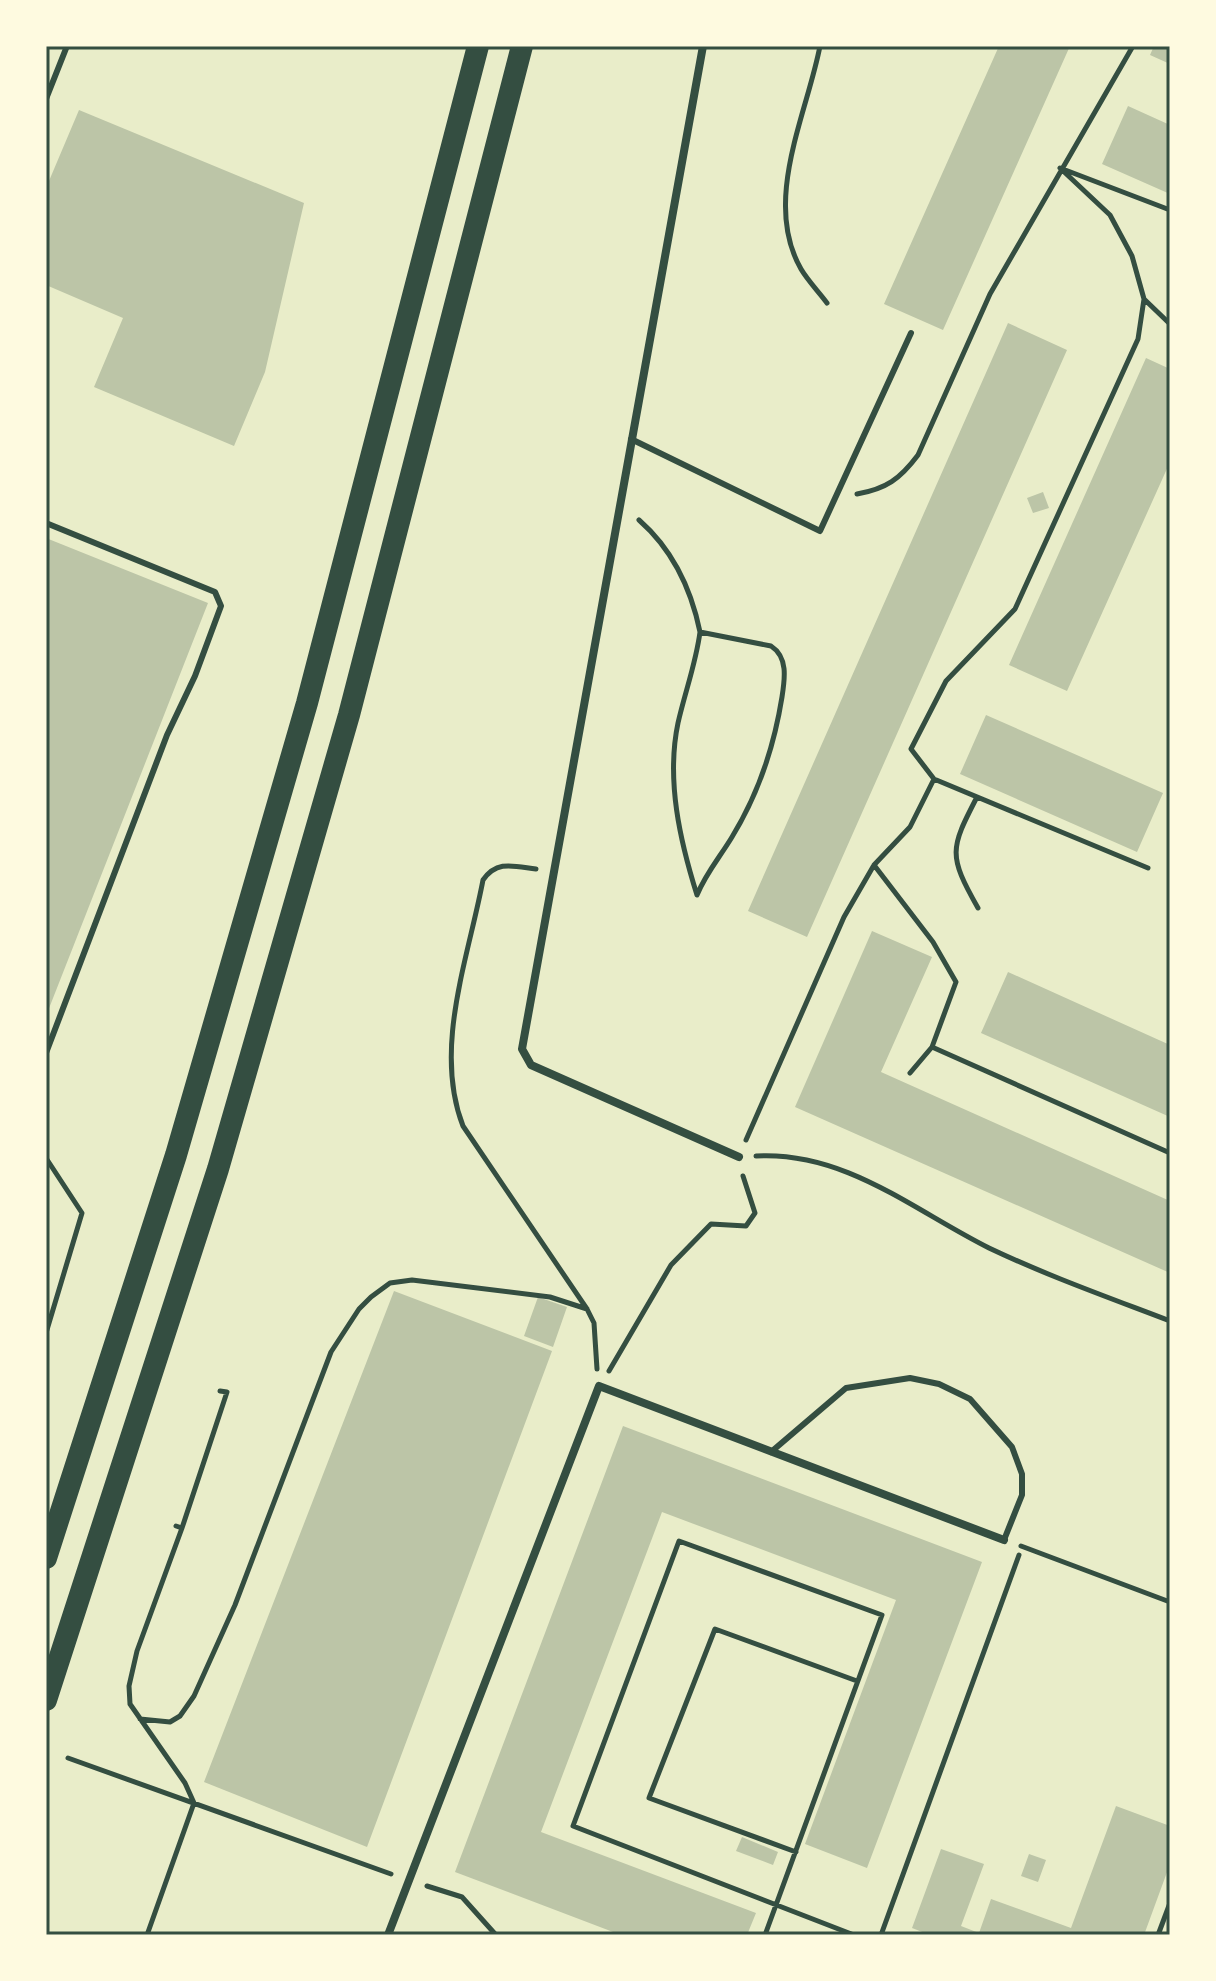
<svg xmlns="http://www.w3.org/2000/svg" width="1216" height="1981" font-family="Raleway,sans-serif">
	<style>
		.building { fill: #bcc5a7 }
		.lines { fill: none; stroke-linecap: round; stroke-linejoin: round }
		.path { stroke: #344e41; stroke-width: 5 }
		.service { stroke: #344e41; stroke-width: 6 }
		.minor { stroke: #344e41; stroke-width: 8 }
		.trunk { stroke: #344e41; stroke-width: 22 }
		.neatline { fill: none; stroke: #344e41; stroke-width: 3 }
	</style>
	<rect width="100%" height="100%" fill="#e9edc9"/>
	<path class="building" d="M999 46H1070L943 330 884 304Z
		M1154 46H1170V64L1150 55Z
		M1128 106 1170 125V194L1102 164Z
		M79 110 304 203 265 372 234 446 94 387 123 318 46 285V188Z
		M1008 323 1067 350 807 937 748 911Z
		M1146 358 1170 369V462L1067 691 1009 665Z
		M1043 492 1049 508 1033 513 1027 498Z
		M46 538 208 603 46 1016Z
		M986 715 1163 793 1137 852 960 774Z
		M872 931 932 957 881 1072 1170 1201V1273L795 1107Z
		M1008 972 1170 1045V1117L981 1033Z
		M394 1291 552 1351 367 1847 204 1782Z
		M538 1297 567 1307 553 1347 524 1336Z
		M623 1426 982 1562 867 1868 805 1844 896 1600 662 1512 541 1832 756 1913 747 1935H621L455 1872Z
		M1116 1806 1170 1826V1864L1144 1935H930L912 1928 941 1849 984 1864 961 1926 979 1933 991 1899 1071 1928Z
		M742 1837 778 1852 773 1865 736 1851Z
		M1029 1854 1046 1860 1038 1882 1021 1876Z"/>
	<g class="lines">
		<path class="path" d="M820 46C807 114 762 201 801 269 808 281 819 292 827 303
			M1144 299 1170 324
			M857 494C886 489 900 479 918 455L990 294 1133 46
			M639 520C672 549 691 588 700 632L771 646C788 657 785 678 782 697 774 747 759 793 732 837 720 857 706 873 697 895 680 841 666 780 678 723 685 692 696 663 700 632
			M934 779 1148 868
			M977 797C950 849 948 855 978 908
			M874 865 933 942 956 982 932 1047 1170 1153
			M536 869C513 866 497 860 483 880 468 959 433 1049 463 1126L587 1309 594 1323 597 1369
			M910 1073 932 1047
			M746 1140 844 917 874 865 910 827 934 779 911 749 946 681 1015 609 1138 339 1144 299 1132 256 1110 215 1060 168 1170 210
			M756 1156C845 1151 913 1210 989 1248 1048 1276 1110 1298 1170 1321
			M46 1158 82 1213 46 1333
			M609 1371 671 1265 711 1224 746 1226 755 1213 743 1176
			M182 1528 227 1392 220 1391
			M1021 1546 1170 1602
			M140 1719 170 1722 180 1716 194 1696 235 1605 331 1352 359 1309 371 1297 390 1283 412 1280 550 1297 587 1309
			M68 1758 391 1874
			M796 1852 649 1798 715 1629 857 1681
			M427 1886 462 1897 496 1935
			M147 1935 194 1803 185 1783 130 1704 129 1686 137 1651 182 1528 176 1526
			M765 1935C804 1828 843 1721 882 1615L679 1541 573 1826 854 1935
			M881 1935 1019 1555
			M1158 1935 1170 1903"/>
		<path class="service" d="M46 99 67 46
			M631 439 820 531 911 333
			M46 523 215 592 221 606 195 676 167 735 46 1053
			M771 1452 846 1388 910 1378 939 1384 970 1399 1012 1447 1022 1474V1495L1004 1540"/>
		<path class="minor" d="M703 46 522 1049 531 1065 739 1157
			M388 1935 599 1386 1004 1540"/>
		<path class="trunk" d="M46 1558 176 1155 307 703 478 46
			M46 1700 218 1169 349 715 522 46"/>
	</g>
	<rect width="1216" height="1981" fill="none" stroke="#fefae0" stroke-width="96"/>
	<rect x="48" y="48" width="1120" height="1885" class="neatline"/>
</svg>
